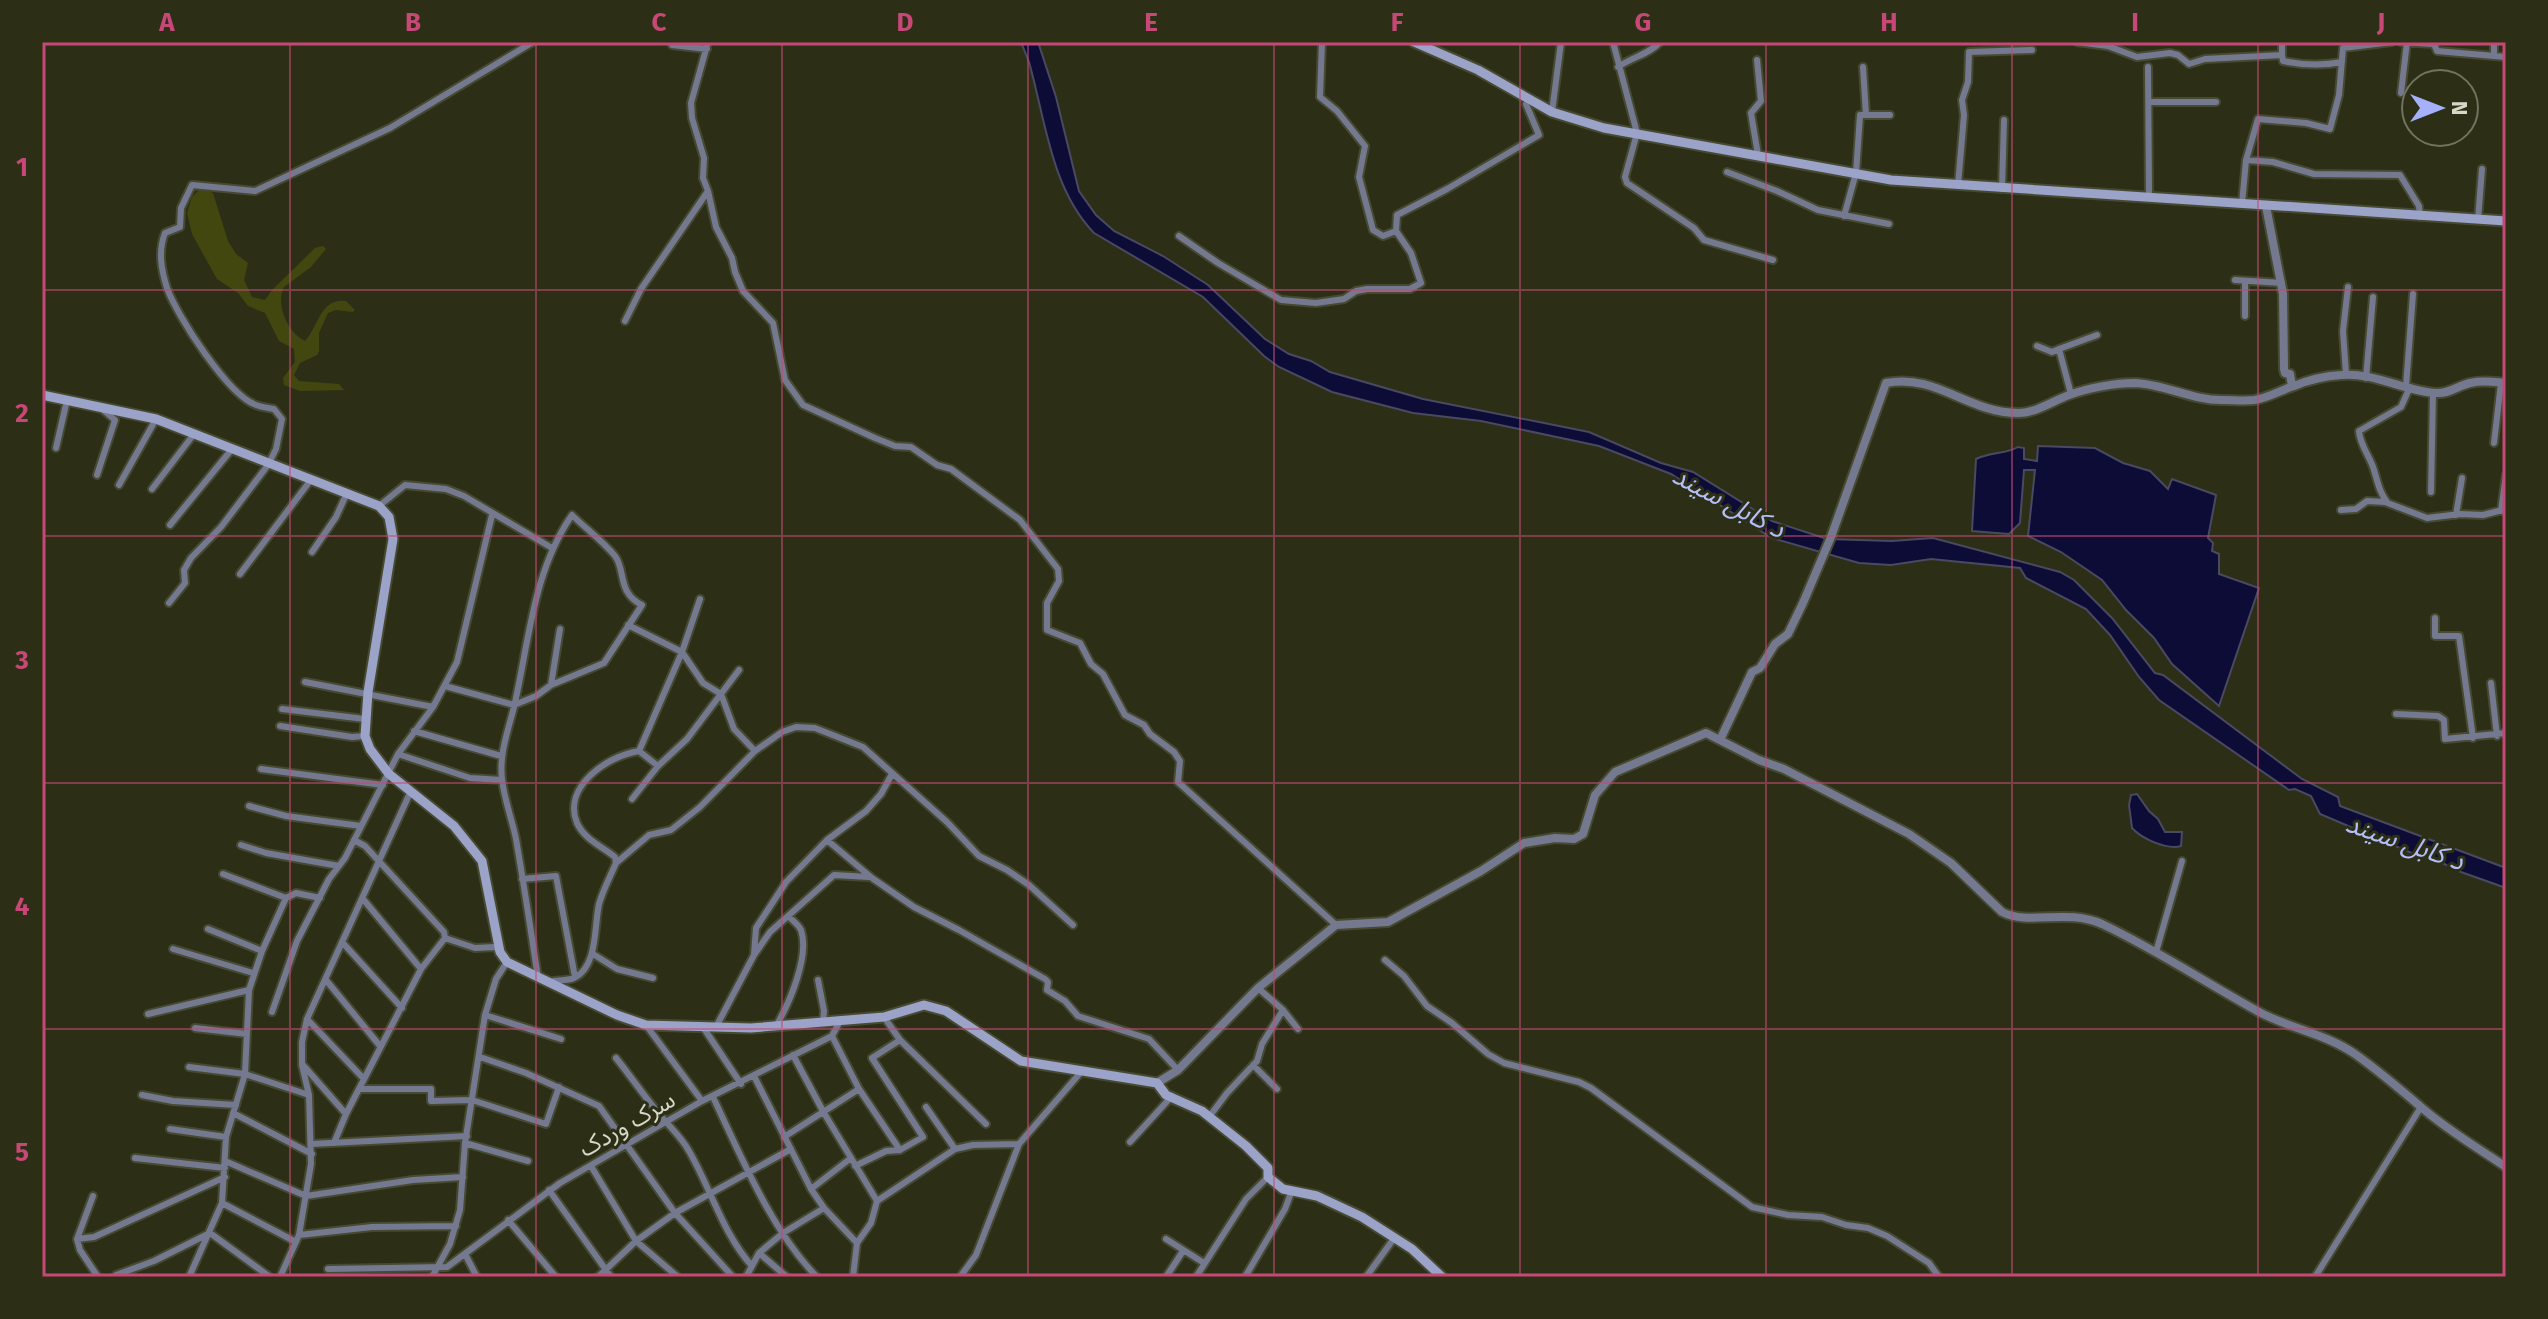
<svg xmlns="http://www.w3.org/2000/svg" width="2548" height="1319" font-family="'Fira Sans','Noto Sans Arabic',sans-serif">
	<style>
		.green { fill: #424710 }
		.water { fill: #0c0c36; stroke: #494962; stroke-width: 2 }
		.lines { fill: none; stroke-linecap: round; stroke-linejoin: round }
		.minor-casing { stroke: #474a32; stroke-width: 10 }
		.tertiary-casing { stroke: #474a32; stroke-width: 12 }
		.secondary-casing { stroke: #474a32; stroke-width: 13 }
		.minor { stroke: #747990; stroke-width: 6 }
		.tertiary { stroke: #747990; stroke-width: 8 }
		.secondary { stroke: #9ca3c8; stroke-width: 9 }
		.grid { fill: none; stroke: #c74876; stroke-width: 2; stroke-opacity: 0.55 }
		.labels { text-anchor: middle; stroke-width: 6; stroke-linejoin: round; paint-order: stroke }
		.street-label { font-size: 24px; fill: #d6d8c9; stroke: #2c2f15 }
		.water-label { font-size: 26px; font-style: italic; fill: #b3befb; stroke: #2c2f15 }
		.neatline { fill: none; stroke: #c74876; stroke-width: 3 }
		.grid-label { font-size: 26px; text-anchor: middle; font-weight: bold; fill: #c74876 }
	</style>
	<rect width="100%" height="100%" fill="#2c2f15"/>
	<path class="green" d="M201 188 213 193 228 241 236 254 248 263 244 280 252 297 265 300 272 290 315 248 323 246 326 249 311 267 284 287C275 305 288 333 305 341 319 326 320 298 346 301L355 310 353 312 336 310 328 313 319 333V351L317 355 300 363 294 375 299 381 339 384 344 390 300 391 284 385 283 378 295 362 294 349 279 341 265 313 248 306 238 293 217 279 192 234 187 213 192 197Z"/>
	<path class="water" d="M1021 42H1037L1039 45 1056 97 1079 191 1096 215 1114 231 1163 256 1208 285 1265 339 1289 354 1311 361 1330 372 1423 399 1589 432 1661 463 1693 472 1772 521 1827 539 1892 541 1933 538 2060 572 2074 580 2112 618 2155 673 2163 675 2302 779 2338 797 2340 806 2506 868V888L2461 872 2430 857 2414 854 2320 814 2311 796 2295 789 2289 790 2159 700 2139 677 2110 635 2086 609 2026 578 2020 568 1931 559 1891 565 1859 563 1772 538 1671 474 1599 446 1481 421 1413 413 1332 392 1279 367 1264 356 1203 297 1094 233C1051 189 1045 118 1029 62Z
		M2038 446 2095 448 2123 463 2150 471 2168 489 2172 479 2216 495 2208 538 2213 543 2212 551 2219 554V574L2259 588 2219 706 2172 664 2154 638 2126 610 2102 580 2061 552 2028 536 2035 470H2024L2020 523 2009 534 1972 531 1976 459C1991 452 2006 454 2018 447L2024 448V459L2037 461Z
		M2137 794 2149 811 2158 819 2165 832H2182L2181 846C2167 850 2142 839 2132 828L2129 805 2131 795Z"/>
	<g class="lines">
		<g class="minor-casing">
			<path id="minor" d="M1322 42 1320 97 1337 111 1365 146 1359 177 1373 230 1383 236 1396 231
				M1613 42 1637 133 1625 177 1627 183 1694 228 1704 240 1773 260
				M2077 42 2108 46 2137 57 2170 53 2178 55 2189 64 2205 59 2282 55 2283 61C2302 65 2322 66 2342 62
				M2282 42V55
				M2401 42 2434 44 2437 51 2506 57
				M672 45 707 49
				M2494 56V42
				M1757 60 1761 101 1751 113 1758 155
				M1618 67C1632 57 1650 54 1660 42
				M1863 67 1866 115
				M2148 67 2149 198
				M2401 93 2407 42
				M2149 102H2216
				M1552 112 1561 42
				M2246 160 2273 162 2314 174 2400 175 2419 206 2420 217
				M1727 172 1777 191 1818 210 1889 224
				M1958 185 1964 115 1962 100 1968 82 1969 52 2032 50
				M2002 189 2004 120
				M708 191 716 227 732 258 735 272 743 291 773 323 785 380 803 405 875 438 895 446 911 447 937 465 951 469 1020 520 1058 569 1059 581 1047 603V630L1080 643 1091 664 1103 674 1125 715 1144 725 1150 734 1174 752 1180 761 1178 782 1336 925
				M2242 204 2246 160 2258 119 2306 123 2330 129 2339 95 2343 48 2392 42
				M1844 216 1856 173 1860 115H1890
				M2478 220 2482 169
				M1179 236 1218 263 1281 300 1316 303 1344 299 1356 291 1367 289H1410L1421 283 1411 253 1396 231 1397 215 1447 189 1539 135 1526 104 1528 100
				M2235 280 2282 283
				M2245 281V316
				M625 321 641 289 708 191 703 178 704 158 692 118 691 103 708 42
				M2037 346 2052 352 2059 349
				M2346 374 2343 331 2348 287
				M2366 378 2373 297
				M2406 386 2413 294
				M2071 394 2059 349 2097 335
				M2494 443 2501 383
				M56 448 67 400
				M97 475 115 420 102 409
				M119 485 156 419
				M152 489 194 434
				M2431 492 2433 393
				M2387 502C2379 491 2378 483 2374 470 2370 456 2360 446 2359 431L2401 407 2410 387
				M379 506 405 485 446 489 464 496 552 548
				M2341 510 2356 509 2367 501 2385 502 2427 518 2460 514 2483 515 2506 509
				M2501 511 2506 475
				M2456 515 2462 478
				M170 525 232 449
				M312 552 336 517 346 495
				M240 574 310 481
				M169 603 185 583 184 570 191 558 221 527 268 465 276 449 282 419 274 409C269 408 261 407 256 405 228 395 177 316 167 288 161 269 158 251 165 233L180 227 181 208 192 185 255 191 390 128 533 42
				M2435 618V636H2459L2473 738
				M628 625 682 652 703 683 721 694 734 729 755 751
				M305 682 433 707
				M2491 683 2497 736
				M551 685 560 629
				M445 686 514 705 536 696 551 685 604 663 642 605C617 593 626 570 615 556 603 541 585 528 572 515 533 571 529 642 514 707 508 731 499 754 502 779 504 799 512 819 516 839 524 885 531 931 538 978
				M282 709 365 719
				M2396 714 2438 716 2444 720 2445 739 2506 733
				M280 726 352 737 365 736
				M414 731 501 756
				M639 751 682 652 700 599
				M398 754 470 778 502 780
				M658 766 687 739 739 670
				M261 769 383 785
				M249 806 286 816 361 826
				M827 840 872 878 914 907 959 930 1045 979 1048 982 1047 990 1065 1001 1078 1016 1149 1039 1178 1070
				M241 845 266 853 339 866
				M616 863 649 835 671 830 700 807 755 751 782 732 796 727 815 728 863 747 947 822 979 856 1007 870 1029 885 1073 925
				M223 874 286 898
				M522 879 556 876 575 977
				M363 899 421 969
				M208 929 262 951
				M445 938 475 948 495 947 500 952
				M342 942 402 1008
				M173 949 253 973
				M2156 952 2182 861
				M593 954 617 969 653 978
				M754 955 770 932 834 875 869 877
				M1385 960 1404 976 1427 1006 1452 1023 1488 1054 1504 1063 1579 1082 1591 1088 1752 1207 1788 1215 1822 1217 1846 1225 1868 1228 1887 1236 1929 1263 1939 1277
				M326 980 380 1046
				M818 980 824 1011 823 1022
				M549 982C556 980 567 981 574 978 598 967 594 926 599 904 603 890 610 877 616 863L615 857C603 847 584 839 577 823 562 787 607 756 639 751L658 766 632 799
				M1258 988 1283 1010 1298 1029
				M272 1012 297 941 329 879 345 858 398 754 433 707 457 662 492 515
				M148 1014 249 990
				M485 1015 561 1039
				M884 1017 900 1040 986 1124
				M307 1019 364 1079
				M646 1025 702 1101
				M776 1026C789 1004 810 956 801 930 798 924 793 921 788 916
				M703 1027 741 1084
				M716 1027 754 955 756 928 786 882 827 840 866 811 881 794 892 774
				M195 1028 247 1034
				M832 1036 859 1089 900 1150
				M793 1055 824 1113 877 1201
				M480 1057 526 1073 599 1106 675 1213 733 1277
				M616 1058C633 1079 648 1102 666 1122 675 1132 683 1140 689 1151 711 1189 723 1234 752 1266
				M303 1065 346 1114
				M1253 1065 1277 1089
				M189 1067 245 1074 309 1095
				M754 1076 811 1189 824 1208 857 1243
				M360 1089H431V1101L472 1100 546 1124 559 1087
				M142 1095 173 1101 236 1105
				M713 1097C741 1156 771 1230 817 1277
				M926 1107 955 1149
				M233 1113 312 1154
				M1209 1117 1227 1093 1257 1061 1262 1044 1283 1010
				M170 1129 226 1137
				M784 1137 859 1089
				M1130 1142 1172 1096
				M334 1143 346 1114 421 969 445 938 444 932 365 846 354 840
				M465 1143 528 1161
				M311 1144 467 1136
				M135 1158 225 1168
				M225 1161 306 1196 413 1180 463 1177
				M591 1166 636 1241 678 1277
				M855 1166 886 1151 900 1150 923 1137 872 1058 900 1040
				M811 1189 851 1158
				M549 1190 611 1277
				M93 1196 77 1239 80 1250 98 1277
				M222 1203 296 1242
				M508 1220 556 1277
				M299 1235 372 1227 456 1226
				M77 1239 94 1237 225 1177
				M1166 1239 1204 1263
				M759 1253 787 1277
				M465 1254 477 1277
				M328 1269 447 1267 560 1183 702 1101 832 1036 840 1021
				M116 1275 154 1261 210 1233 270 1277
				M189 1277 222 1203 226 1137 245 1074 249 990 262 951 286 898 296 893 320 898
				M280 1277 299 1235 311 1164 309 1095 302 1065V1042L307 1019 410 793
				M432 1277 450 1244 460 1210 465 1143 485 1015 496 979 507 962
				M598 1277 636 1241 675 1213 791 1149
				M746 1277 759 1253 783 1233 824 1208
				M853 1277 857 1243 871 1223 877 1201 955 1149 973 1145 1019 1144 1081 1072
				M960 1277 976 1255 1019 1144
				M1166 1277 1183 1251
				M1196 1277 1246 1199 1268 1177
				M1245 1277 1285 1209 1291 1193
				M1366 1277 1395 1237
				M2315 1277 2421 1107"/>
		</g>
		<g class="tertiary-casing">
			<path id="tertiary" d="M2266 206 2283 294 2284 369 2285 373 2290 374 2292 386
				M1720 740 1752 672 1760 668 1775 644 1788 634 1803 603 1831 537 1886 383C1936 373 1968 413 2018 413 2036 413 2053 401 2069 395 2088 388 2115 383 2135 383 2165 384 2193 401 2224 400 2233 400 2245 401 2254 400 2268 398 2281 390 2294 386 2308 380 2326 376 2341 375 2373 372 2405 391 2436 393 2449 394 2457 386 2470 383 2483 380 2493 382 2506 383
				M1157 1083 1178 1070 1258 988 1336 925 1388 922 1481 871 1524 843 1555 838 1574 839 1583 834 1595 795 1615 772 1706 733 1759 760 1784 769 1909 834 1951 863 2002 912C2030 926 2066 908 2102 924 2157 950 2208 984 2261 1013 2292 1029 2326 1034 2355 1054 2379 1071 2400 1089 2421 1107 2447 1130 2478 1148 2506 1167"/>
		</g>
		<g class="secondary-casing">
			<path id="secondary" d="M1414 42 1478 70 1552 112 1604 128 1891 180 2506 221
				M42 395 156 419 379 506 389 517 393 539 368 692 365 736 370 749 389 774 454 826 482 861 500 952 507 962 617 1015 646 1025 751 1028 884 1017 924 1005 946 1011 1021 1061 1157 1083 1166 1095 1202 1111 1246 1146 1268 1168V1177L1283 1189 1317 1196 1362 1217 1412 1249 1442 1277"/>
		</g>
		<use href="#minor" class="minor"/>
		<use href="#tertiary" class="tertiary"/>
		<use href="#secondary" class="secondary"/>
	</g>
	<path class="grid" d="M290 42V1277M536 42V1277M782 42V1277M1028 42V1277M1274 42V1277M1520 42V1277M1766 42V1277M2012 42V1277M2258 42V1277M42 290H2506M42 536H2506M42 783H2506M42 1029H2506"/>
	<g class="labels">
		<g class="street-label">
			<text transform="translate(627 1124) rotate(-30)" y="8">سرک وردک</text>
		</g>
		<g class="water-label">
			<text transform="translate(1729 502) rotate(28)" y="9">د کابل سيند</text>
			<text transform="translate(2405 842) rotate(19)" y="9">د کابل سيند</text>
		</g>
	</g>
	<rect width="2548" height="1319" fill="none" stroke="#2c2f15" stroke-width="88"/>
	<g transform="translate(2440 108) rotate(90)"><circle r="38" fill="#2c2f15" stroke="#70735d" stroke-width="2"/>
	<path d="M0-6L14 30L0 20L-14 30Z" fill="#a5b1fc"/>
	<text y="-12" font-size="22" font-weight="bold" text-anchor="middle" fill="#d6d8c9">N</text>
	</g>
	<rect x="44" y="44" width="2460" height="1231" class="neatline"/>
	<g class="grid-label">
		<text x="167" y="31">A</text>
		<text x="413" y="31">B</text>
		<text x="659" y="31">C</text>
		<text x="905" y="31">D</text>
		<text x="1151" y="31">E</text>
		<text x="1397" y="31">F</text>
		<text x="1643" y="31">G</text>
		<text x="1889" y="31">H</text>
		<text x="2135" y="31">I</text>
		<text x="2381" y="31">J</text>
		<text x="22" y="176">1</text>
		<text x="22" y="422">2</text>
		<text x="22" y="669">3</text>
		<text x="22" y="915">4</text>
		<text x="22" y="1161">5</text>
	</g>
</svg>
